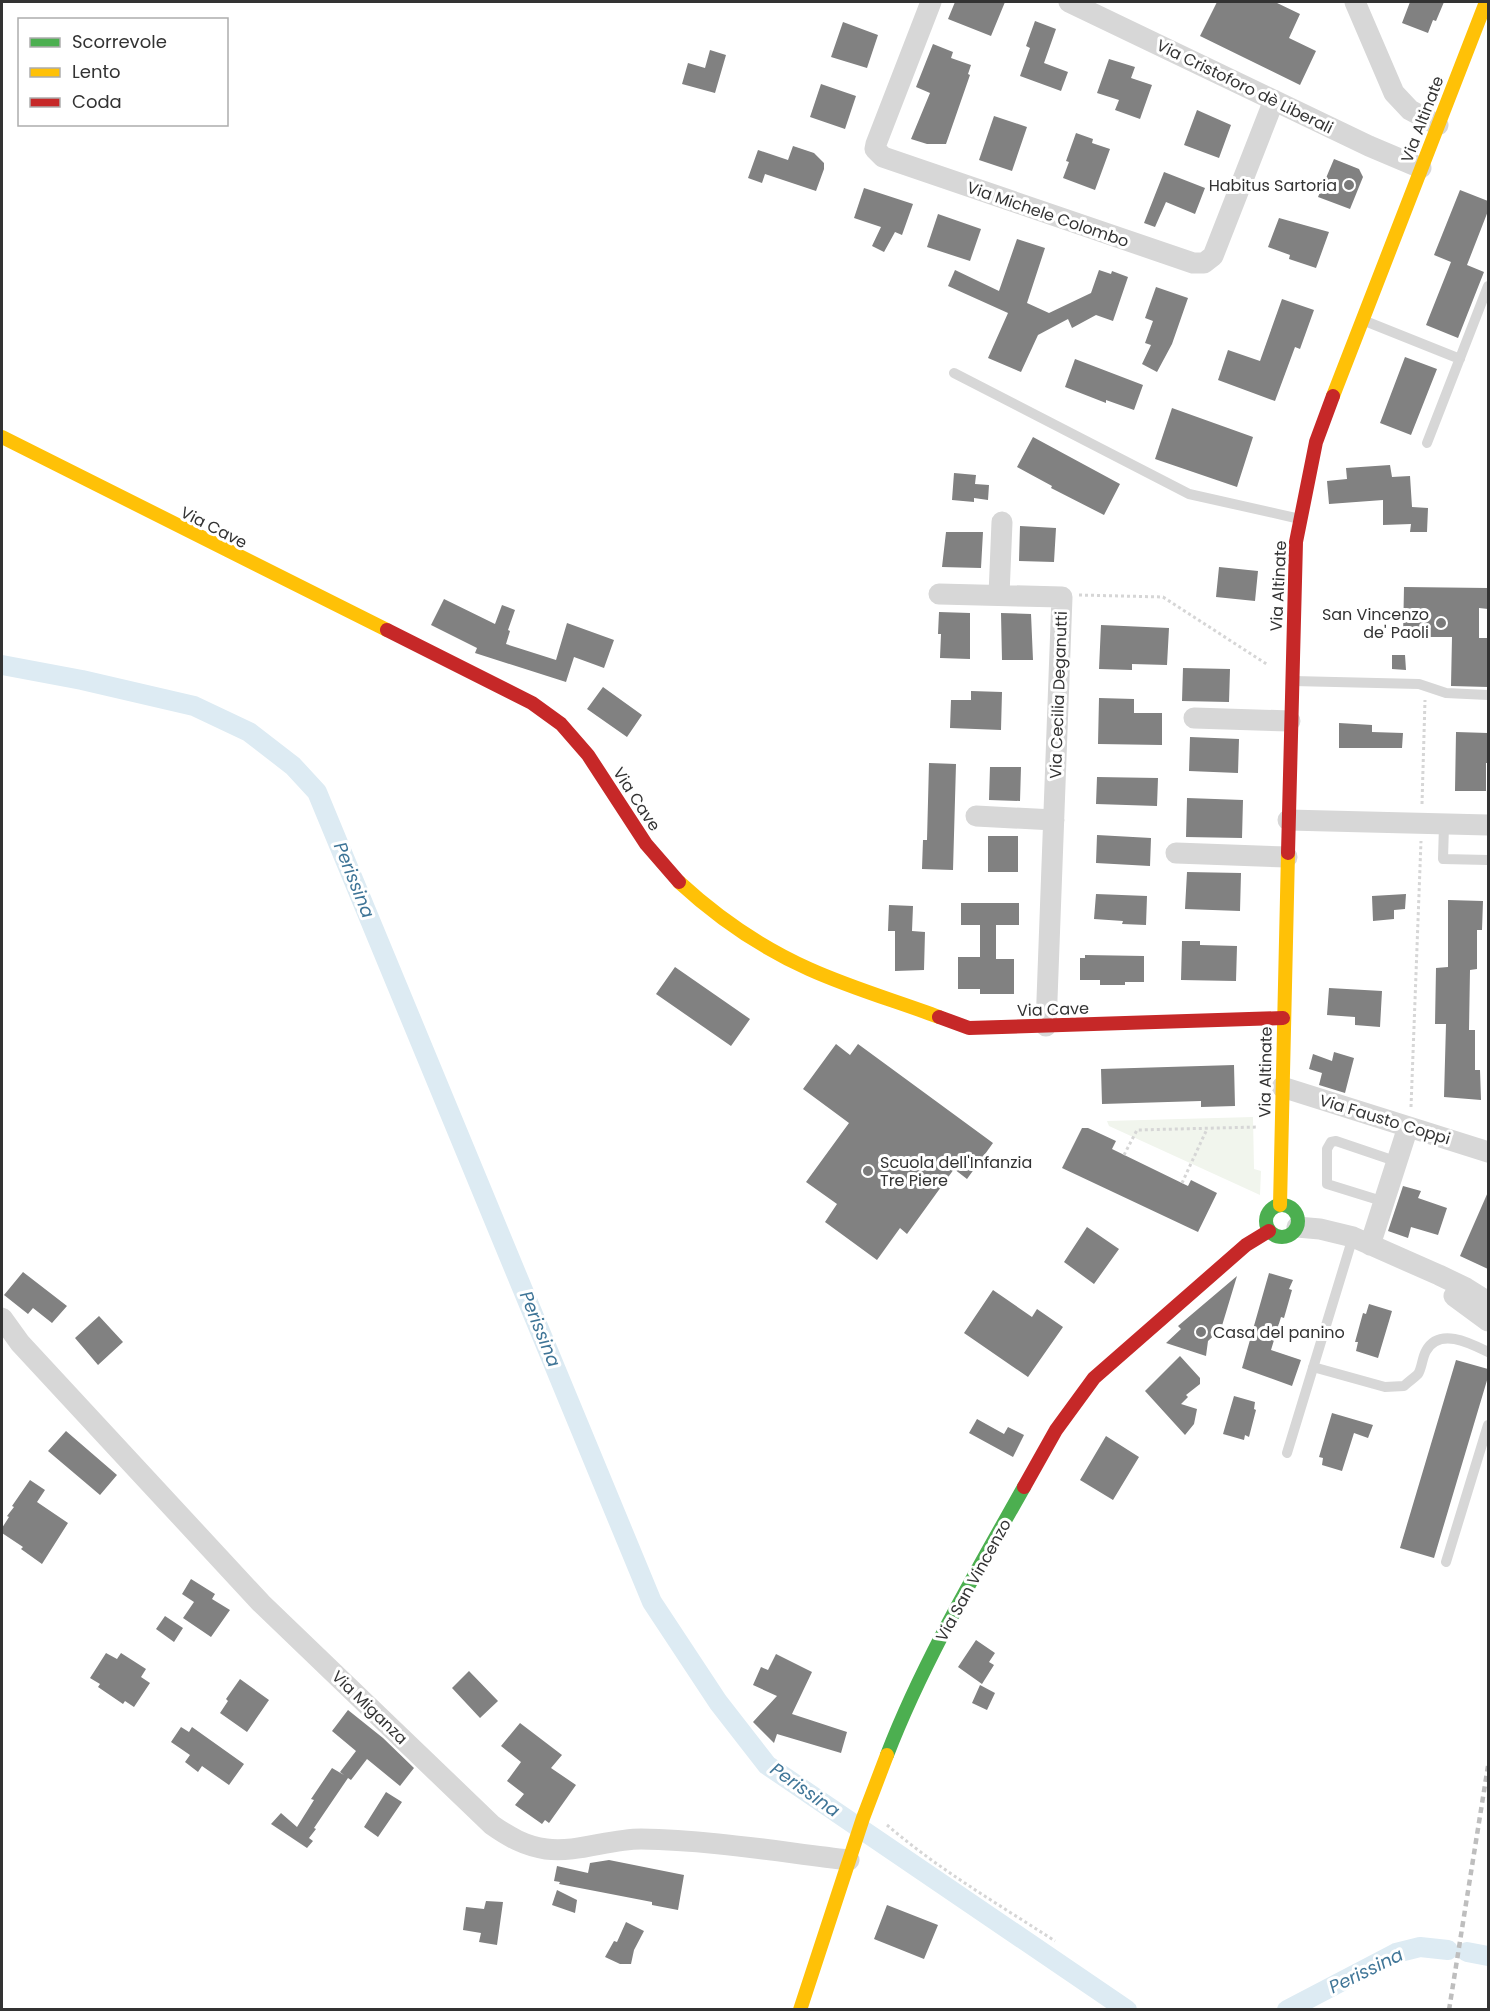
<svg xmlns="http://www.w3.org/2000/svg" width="1490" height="2011" font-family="Poppins,sans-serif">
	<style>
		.grass { fill: #f1f5ed }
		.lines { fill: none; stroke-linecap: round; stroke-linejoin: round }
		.canal { stroke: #ddebf3; stroke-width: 20 }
		.building { fill: #818181 }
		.path { stroke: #d6d6d6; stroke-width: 3; stroke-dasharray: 3 3; stroke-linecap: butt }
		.lane { stroke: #d7d7d7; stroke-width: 10 }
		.street { stroke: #d7d7d7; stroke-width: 21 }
		.fast { stroke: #4caf50; stroke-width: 14 }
		.slow { stroke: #ffc107; stroke-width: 14 }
		.jam { stroke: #c62828; stroke-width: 14 }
		.rail { stroke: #bebebe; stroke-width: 4.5; stroke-dasharray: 6 4.5; stroke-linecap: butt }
		.poi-dot { fill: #7a7a7a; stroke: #fff; stroke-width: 2 }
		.labels { text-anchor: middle; stroke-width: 6; stroke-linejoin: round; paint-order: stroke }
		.street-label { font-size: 16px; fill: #333; stroke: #fff }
		.poi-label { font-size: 16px; fill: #333; stroke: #fff; text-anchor: end }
		.water-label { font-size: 18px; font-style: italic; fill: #3f7597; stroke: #fff }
	</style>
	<rect width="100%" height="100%" fill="#fff"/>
	<path class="grass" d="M1253 1117 1254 1169 1261 1171 1260 1195 1109 1126 1107 1121Z"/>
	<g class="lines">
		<path class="canal" d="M2 665 82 680 194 706 249 732 293 766 317 792 652 1602 718 1702 767 1765 1127 2010
			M1467 1952 1488 1956
			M1287 2010 1396 1953 1420 1947 1448 1950"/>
	</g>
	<path class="building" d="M955 2H1005L991 36 948 19Z
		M1217 2H1275L1300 14 1289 38 1316 51 1300 85 1200 36Z
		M1410 2H1444L1436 21 1433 20 1428 33 1402 23Z
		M1035 21 1056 29 1044 63 1068 72 1061 91 1020 76 1030 48 1026 46Z
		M843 22 878 35 867 68 831 57Z
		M933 44 953 52 951 58 971 65 968 74 970 75 946 144H927L911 139 930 93 916 87Z
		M710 50 726 55 715 93 682 84 688 63 705 68Z
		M1109 59 1135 67 1131 78 1152 85 1140 119 1115 110 1119 100 1097 93Z
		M821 84 856 96 845 129 810 117Z
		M1197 110 1231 125 1219 158 1184 145Z
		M994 116 1027 127 1012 171 979 160Z
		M1076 133 1093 139 1092 143 1110 149 1095 190 1063 178 1069 162 1066 161Z
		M793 146 814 153 824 163V169L816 191 765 174 762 183 748 178 758 150 788 160Z
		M1334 159 1359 169 1363 177 1350 209 1318 197Z
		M1164 172 1205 188 1195 214 1166 202 1155 227 1144 223Z
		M864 188 913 204 902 235 895 232 884 252 872 246 881 227 854 218Z
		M1460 190 1488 201V211L1467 265 1484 272 1458 338 1426 325 1451 262 1434 255Z
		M938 214 981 229 970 261 927 247Z
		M1279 218 1329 232 1316 268 1289 259 1290 255 1268 247Z
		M1017 239 1045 248 1027 303 1049 313 1091 293 1099 270 1111 274 1112 271 1128 277 1113 321 1096 315 1072 328 1068 319 1038 335 1021 372 988 358 1008 313 948 286 955 270 999 291Z
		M1156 287 1188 298 1172 344 1157 372 1142 364 1151 345 1145 343 1153 321 1145 318Z
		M1282 299 1314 310 1300 349 1295 347 1275 401 1218 380 1228 350 1260 361Z
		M1405 357 1437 369 1411 435 1380 423Z
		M1075 359 1143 385 1134 410 1106 400V403L1065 387Z
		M1172 408 1253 437 1237 487 1155 459Z
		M1033 437 1120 484 1104 515 1051 488 1052 486 1017 467Z
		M1390 465 1392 477 1410 476 1412 507 1428 508 1427 532H1410L1411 524 1383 525V500L1329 504 1327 481 1347 479 1346 468Z
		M954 473 976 475 975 484 989 485 988 500 974 498V502L952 500Z
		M1020 526 1056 528 1054 562 1019 561Z
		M946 532H983L981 568 942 567Z
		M1219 567 1258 571 1255 601 1216 597Z
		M1404 587 1488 588V609L1479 608V638H1488V687L1451 686 1452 637H1403Z
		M444 599 495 624 502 605 515 610 508 630 510 631 506 644 556 660 567 623 614 640 604 668 574 657 566 682 475 653 477 648 431 625Z
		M939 612 970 613V659L940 658 941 634H938Z
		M1001 613 1031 614 1033 660H1002Z
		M1101 625 1169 628 1167 665 1132 664V670L1099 669Z
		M1392 655H1405L1406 670 1392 669Z
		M1183 668 1230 669 1229 702 1182 701Z
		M603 687 642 715 627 737 587 709Z
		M971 691 1002 692 1001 730 950 728 951 700H971Z
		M1099 698 1134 699V713H1162V745L1098 744Z
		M1339 723 1372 725V732L1403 733 1402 748H1339Z
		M1456 732 1488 733V763H1486V791H1455Z
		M1190 737 1239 739 1238 773 1189 771Z
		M929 763 956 764 953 870 922 869 923 840H927Z
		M990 767H1021L1020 801 989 800Z
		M1097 777 1158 778 1157 806 1096 804Z
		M1187 798 1243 800 1242 838 1186 837Z
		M1097 835 1151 838 1150 866 1096 863Z
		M988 836H1018V872H988Z
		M1187 872 1241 873 1240 911 1185 909Z
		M1096 894 1147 896 1146 925 1122 924 1123 921 1094 919Z
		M1406 894 1405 909 1394 910V919L1373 921 1372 896Z
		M1448 900 1483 901 1482 930H1477V969L1470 970 1469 1030H1475V1070H1480L1481 1100 1444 1097 1446 1024H1435L1436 968 1448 967Z
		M961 903H1019V925H996V959H1014V994H980V989H958V957H980V925H961Z
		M889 905 913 906 912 931 925 932 924 970 895 971V931H888Z
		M1182 941H1200V945L1237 946 1236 981 1181 980Z
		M1085 955 1144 956V982H1125V985H1100V980H1080V958H1085Z
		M675 967 750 1019 731 1046 656 994Z
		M1329 988 1382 991 1380 1027 1355 1025V1017L1327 1015Z
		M836 1044 850 1055 858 1044 993 1143 967 1179 954 1169 907 1234 900 1228 877 1260 825 1222 837 1204 806 1182 849 1123 803 1089Z
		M1334 1052 1354 1058 1345 1093 1319 1085 1322 1073 1309 1069 1313 1054 1332 1061Z
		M1234 1065 1235 1106 1201 1107V1101L1102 1104 1101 1069Z
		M1082 1128H1088L1116 1141 1112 1149 1188 1186 1191 1180 1217 1193 1198 1232 1062 1168Z
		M1403 1186 1421 1191 1418 1198 1447 1208 1438 1235 1411 1227 1408 1238 1388 1231Z
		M1488 1192V1269L1460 1256Z
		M1087 1227 1119 1249 1094 1284 1064 1262Z
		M23 1272 67 1306 52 1323 33 1308 28 1314 4 1295Z
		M1269 1273 1293 1280 1289 1289 1292 1290 1284 1318 1281 1317 1271 1350 1301 1360 1292 1386 1242 1368Z
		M1237 1276 1221 1329 1208 1341 1206 1356 1166 1343 1181 1329 1178 1326Z
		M993 1290 1032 1317 1037 1309 1063 1327 1028 1377 964 1333Z
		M1369 1304 1392 1311 1378 1358 1356 1351 1358 1342H1355L1363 1313 1366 1314Z
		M99 1316 123 1342 98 1365 75 1338Z
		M1180 1356 1200 1378V1384L1186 1395 1188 1397 1181 1404 1197 1409 1194 1424 1185 1435 1145 1391Z
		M1456 1360 1488 1369V1377L1434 1558 1400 1548Z
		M1234 1396 1255 1402 1254 1409 1256 1410 1249 1437 1245 1435 1244 1440 1223 1434Z
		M1332 1413 1373 1425 1368 1438 1354 1433 1342 1471 1322 1465 1323 1458 1319 1457Z
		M977 1419 1004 1434 1008 1427 1024 1435 1013 1457 969 1433Z
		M66 1431 117 1475 100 1495 48 1451Z
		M1106 1436 1139 1457 1113 1500 1080 1480Z
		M30 1480 45 1490 37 1502 68 1523 42 1564 21 1549 23 1547 2 1533V1528L9 1517 7 1516 14 1507 12 1506Z
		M191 1579 215 1594 212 1599 230 1610 211 1637 183 1618 194 1602 182 1594Z
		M165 1616 183 1628 174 1642 156 1629Z
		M976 1640 995 1653 989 1662 994 1665 982 1684 958 1667Z
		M106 1653 117 1659 121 1653 146 1669 141 1677 150 1683 134 1707 125 1701 123 1704 98 1687 100 1684 90 1678Z
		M776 1654 812 1672 792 1714 847 1732 841 1753 777 1734 774 1743 753 1722 777 1696 753 1685 761 1667 768 1670Z
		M469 1671 498 1701 480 1718 452 1688Z
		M240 1679 269 1700 247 1732 220 1713 228 1701 226 1699Z
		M980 1685 995 1693 987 1710 972 1703Z
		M348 1710 383 1738 414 1768 400 1786 367 1759 351 1780 348 1778 314 1828 316 1829 309 1838 313 1841 307 1848 271 1824 281 1813 297 1827 314 1800 311 1799 332 1768 344 1775 340 1772 356 1751 332 1731Z
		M520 1723 562 1755 551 1768 576 1785 549 1823 545 1820 542 1824 515 1805 524 1794 507 1781 521 1762 501 1746Z
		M181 1727 189 1732 192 1727 244 1764 229 1785 202 1766 198 1772 185 1762 190 1755 171 1742Z
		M386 1792 402 1802 378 1837 364 1827Z
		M609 1860 684 1875 678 1910 652 1905V1902L559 1884 560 1882 554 1881 557 1866 588 1873 590 1863Z
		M557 1890 577 1900 575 1913 552 1905Z
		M486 1901 503 1902 497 1945 479 1942 481 1933 463 1930 466 1907 484 1909Z
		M887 1905 938 1925 924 1959 874 1939Z
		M626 1922 644 1931 634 1950 631 1964H620L605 1957 614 1941 617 1942Z"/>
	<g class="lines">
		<path class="path" d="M1079 595 1163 597 1268 665
			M1422 804 1425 700
			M1411 1107 1421 841
			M1124 1155 1137 1130 1258 1127
			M1182 1183 1207 1129
			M887 1825C938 1869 998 1904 1055 1941"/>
		<path class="lane" d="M1365 321 1460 359
			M954 373 1189 494 1300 519
			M1427 443 1488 286
			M1293 681 1419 684 1446 693 1488 695
			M1444 825 1443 859 1488 860
			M1385 1202 1327 1184V1149L1331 1142 1336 1141 1398 1162
			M1313 1367 1385 1387 1404 1386C1408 1382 1414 1378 1418 1374 1422 1368 1422 1358 1426 1351 1439 1327 1470 1343 1488 1352
			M1287 1453 1353 1237
			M1446 1562 1488 1425"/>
		<path class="street" d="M931 2 876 144 875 149 883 157 1193 263H1204L1213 256 1274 100
			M1069 2 1369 146 1421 168
			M1355 2 1394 93 1410 110 1438 125
			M939 594 1062 597 1046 1026
			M999 595 1002 522
			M1194 718 1290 721
			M976 816 1054 820
			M1288 820 1488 825
			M1176 853 1287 857
			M1282 1087 1488 1152
			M1297 1227 1320 1229 1353 1237 1439 1275 1466 1288 1488 1302
			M1370 1245 1408 1127
			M1454 1296 1488 1321
			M2 1318 20 1343 261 1603 492 1825C509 1837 525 1846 546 1849 577 1853 609 1839 641 1839 711 1840 780 1852 849 1860"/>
		<path class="fast" d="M1266 1221a16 16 0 1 1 32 0a16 16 0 1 1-32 0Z
			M887 1755C923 1662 975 1574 1024 1487"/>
		<path class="slow" d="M1333 396 1486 2
			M2 437 387 630
			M679 882C717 917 762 948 809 969 851 988 896 1001 939 1017
			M1280 1205 1288 853
			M800 2010 863 1818 887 1755"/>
		<path class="jam" d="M387 630 532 703 561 724 588 755 646 844 679 882
			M1288 853 1296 542 1316 442 1333 396
			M939 1017 969 1028 1283 1018
			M1024 1487 1056 1430 1094 1378 1246 1245 1269 1231"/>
		<path class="rail" d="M1449 2010 1488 1766"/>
	</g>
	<g class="poi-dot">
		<circle cx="1349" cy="185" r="6"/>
		<circle cx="1441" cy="623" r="6"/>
		<circle cx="868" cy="1171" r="6"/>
		<circle cx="1201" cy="1332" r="6"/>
	</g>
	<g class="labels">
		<g class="street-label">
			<text transform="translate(1245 86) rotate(26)" y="6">Via Cristoforo dè Liberali</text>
			<text transform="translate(1422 119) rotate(-69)" y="6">Via Altinate</text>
			<text transform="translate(1048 214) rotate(19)" y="6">Via Michele Colombo</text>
			<text transform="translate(214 527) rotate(27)" y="6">Via Cave</text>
			<text transform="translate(1278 586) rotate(-87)" y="6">Via Altinate</text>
			<text transform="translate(1058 695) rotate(-88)" y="6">Via Cecilia Deganutti</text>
			<text transform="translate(637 799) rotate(57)" y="6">Via Cave</text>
			<text transform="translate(1053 1009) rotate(-2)" y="6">Via Cave</text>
			<text transform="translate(1265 1072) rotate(-89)" y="6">Via Altinate</text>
			<text transform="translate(1385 1119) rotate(17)" y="6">Via Fausto Coppi</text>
			<text transform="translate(973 1580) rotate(-61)" y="6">Via San Vincenzo</text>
			<text transform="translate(370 1707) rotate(44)" y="6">Via Miganza</text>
		</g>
		<g class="poi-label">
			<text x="1337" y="191">Habitus Sartoria</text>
			<text x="1429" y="620">San Vincenzo<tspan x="1429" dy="18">de' Paoli</tspan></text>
			<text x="880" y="1168" text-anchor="start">Scuola dell'Infanzia<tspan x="880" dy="18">Tre Piere</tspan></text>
			<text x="1213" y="1338" text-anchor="start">Casa del panino</text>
		</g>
		<g class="water-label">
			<text transform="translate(354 880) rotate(68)" y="6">Perissina</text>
			<text transform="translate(540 1329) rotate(68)" y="6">Perissina</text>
			<text transform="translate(805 1790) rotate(35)" y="6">Perissina</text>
			<text transform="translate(1366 1971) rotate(-26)" y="6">Perissina</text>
		</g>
	</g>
	<rect width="1490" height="2011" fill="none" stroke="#333333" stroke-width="6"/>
	<rect x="18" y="18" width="210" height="108" fill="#ffffff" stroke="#adadad" stroke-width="1.5"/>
	<rect x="30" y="38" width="30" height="9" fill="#4caf50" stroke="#adadad" stroke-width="1.5"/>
	<text x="72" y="48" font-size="18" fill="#333333">Scorrevole</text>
	<rect x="30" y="68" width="30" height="9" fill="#ffc107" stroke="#adadad" stroke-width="1.5"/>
	<text x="72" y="78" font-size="18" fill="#333333">Lento</text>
	<rect x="30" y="98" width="30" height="9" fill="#c62828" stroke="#adadad" stroke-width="1.5"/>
	<text x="72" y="108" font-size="18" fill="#333333">Coda</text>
</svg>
